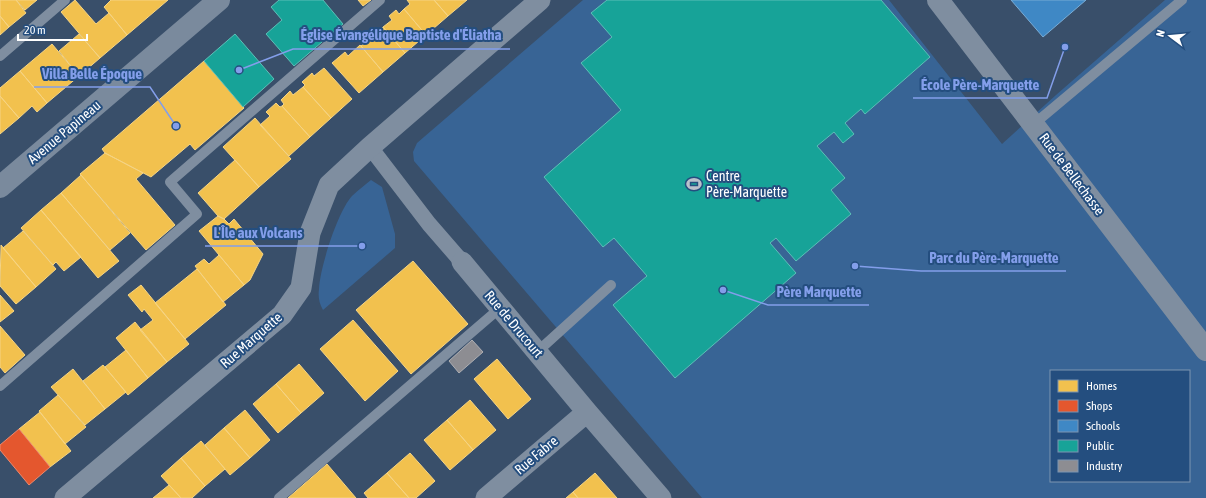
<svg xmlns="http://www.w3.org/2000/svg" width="1206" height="498" font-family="'Asap Condensed',sans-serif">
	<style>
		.green { fill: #386495; fill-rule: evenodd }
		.homes { fill: #f2c14e; stroke: #f6d483 }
		.shops { fill: #e4572e; stroke: #ec896d }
		.schools { fill: #3f88c5; stroke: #79acd6 }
		.public { fill: #17a398; stroke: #5dbfb7 }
		.industry { fill: #8d8d92; stroke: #afafb3 }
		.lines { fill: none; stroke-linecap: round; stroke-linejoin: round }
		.service { stroke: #7f8ea0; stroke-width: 10 }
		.pedestrian { stroke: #7f8ea0; stroke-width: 16 }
		.minor { stroke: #7f8ea0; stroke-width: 21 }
		.tertiary { stroke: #7f8ea0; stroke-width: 22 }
		.secondary { stroke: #7a8a9d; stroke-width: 22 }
		.labels { text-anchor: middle; stroke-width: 4; stroke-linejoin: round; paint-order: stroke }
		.street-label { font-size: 14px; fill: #fff; stroke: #244e7f }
		.poi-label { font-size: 14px; fill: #fff; stroke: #244e7f; text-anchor: start }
		.leader { fill: none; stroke: #839eea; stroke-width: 1.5 }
		.callout-dot { fill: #839eea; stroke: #244e7f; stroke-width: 1.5 }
		.callout-label { font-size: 15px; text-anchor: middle; font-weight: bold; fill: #839eea; stroke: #244e7f; stroke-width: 4; stroke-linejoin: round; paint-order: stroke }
	</style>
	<rect width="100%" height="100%" fill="#394f6a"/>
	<path class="green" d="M583 0H889L1002 144 1056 95 1165 0H1206V498H702L414 161 413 152 417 143ZM1051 371H1189V481H1051Z
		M371 180 382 187 395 234V248L323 310C319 303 318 297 319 289 320 267 338 211 352 196 358 190 365 185 371 180Z"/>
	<path class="homes" d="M0 0H16L26 13 9 27 0 16Z
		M16 0H37L25 10Z
		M75 0 96 24 109 13 127 35 100 58 61 12Z
		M111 0H168L127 35 104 7Z
		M358 0H371L363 6Z
		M407 0H434L448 16 426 35 404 9 410 4Z
		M434 0H467L448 16Z
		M404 9 426 35 405 53 383 27 392 20 389 16 396 10 399 14Z
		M0 16 9 27 0 35Z
		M383 27 405 53 383 72 361 46 367 41 364 37 371 31 375 35Z
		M79 34 100 58 79 76 59 51Z
		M52 44 79 76 47 103 20 71Z
		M360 45 383 72 359 93 332 63 345 52 348 56Z
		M204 61 244 108 195 150 190 144 151 177 105 153 102 149Z
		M324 68 352 99 331 118 303 87 305 85 302 82 312 73 314 76Z
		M20 71 47 103 37 112 32 106 19 118 0 96V88Z
		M303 87 331 118 310 137 282 106 284 104 281 100 290 91 293 95Z
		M0 96 19 118 0 134Z
		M276 103 280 107 282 106 310 137 289 156 260 125 270 116 266 112Z
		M255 118 291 159 259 187 223 147Z
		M105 153 143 173 136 179 175 225 146 250 80 174Z
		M235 160 259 187 224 219 218 216 198 193Z
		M81 175 130 233 110 250 61 193Z
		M61 193 119 261 98 278 41 210Z
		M41 210 81 257 64 271 56 262 53 265 21 228Z
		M218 216 224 219 229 224 234 219 263 254 250 280 244 285 199 231Z
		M23 231 56 269 36 287 3 248Z
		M1 245 36 287 16 304 0 286Z
		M219 255 244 285 223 302 195 266 204 259 209 264Z
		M413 261 468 324 411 374 356 310Z
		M197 269 226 305 185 339 155 303Z
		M141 285 189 344 167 362 140 330 153 320 144 309 142 312 128 295Z
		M0 295 14 311 0 322Z
		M353 320 398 371 365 401 320 349Z
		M135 322 167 362 148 378 116 338Z
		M0 326 25 355 5 373 0 367Z
		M126 350 148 378 128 395 105 367Z
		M497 359 531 399 508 419 474 379Z
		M299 364 324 393 301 413 276 384Z
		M103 365 126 392 105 409 83 381Z
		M73 369 105 409 85 425 51 387Z
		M276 384 301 413 278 433 253 404Z
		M58 395 86 427 65 444 39 411Z
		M470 400 496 430 473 450 447 420Z
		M245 410 270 440 250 458 224 428Z
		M40 412 71 451 50 467 19 429Z
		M447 420 473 450 450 470 424 440Z
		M224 428 250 458 230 475 205 445Z
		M201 441 225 469 205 486 181 458Z
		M410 453 435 481 416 498H409L387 473Z
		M181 458 205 486 192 498H181L161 476Z
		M327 464 356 498H288Z
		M387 473 409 498H368L364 493Z
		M595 473 617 498H578L573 492Z
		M169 485 181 498H153Z
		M573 492 578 498H566Z"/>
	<path class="shops" d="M19 429 50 467 29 485 0 450V445Z"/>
	<path class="schools" d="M1011 0H1086L1043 37Z"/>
	<path class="public" d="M279 0H323L343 24 294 66 266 34 282 20 271 7Z
		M607 0H881L930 57 865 114 861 109 845 123 854 134 843 143 834 132 817 146 845 178 831 190 851 214 796 261 776 238 770 243 796 273 675 378 613 305 647 276 614 238 603 247 544 177 621 110 581 63 612 37 591 13Z
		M235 34 274 79 243 107 204 61Z"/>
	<path class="industry" d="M472 340 483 352 459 373 449 361Z"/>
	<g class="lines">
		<path class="service" d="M0 56 65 0
			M1034 124 1182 0
			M537 352 611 285
			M0 386 197 214 170 182 380 0
			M279 498 500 308"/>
		<path class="pedestrian" d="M370 147 429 224 462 262"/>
		<path class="minor" d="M462 262 587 412 661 498
			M65 498 282 315 301 288 310 233 329 185 370 147 540 0
			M486 498 587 412"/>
		<path class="tertiary" d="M938 0 1206 350"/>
		<path class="secondary" d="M0 187 219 0"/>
	</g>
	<defs>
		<g id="stadium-bare" transform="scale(1.2)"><path d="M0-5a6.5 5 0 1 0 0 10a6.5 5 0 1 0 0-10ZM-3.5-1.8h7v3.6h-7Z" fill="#bac1cb" stroke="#244e7f" stroke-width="2.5" paint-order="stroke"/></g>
	</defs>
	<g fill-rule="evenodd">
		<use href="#stadium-bare" x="694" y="184"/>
	</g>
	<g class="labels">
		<g class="street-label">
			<text transform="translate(64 132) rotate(-40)" y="5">Avenue Papineau</text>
			<text transform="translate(1072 174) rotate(53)" y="5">Rue de Bellechasse</text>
			<text transform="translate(514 324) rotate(50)" y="5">Rue de Drucourt</text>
			<text transform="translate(251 340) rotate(-41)" y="5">Rue Marquette</text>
			<text transform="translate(536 455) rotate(-40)" y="5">Rue Fabre</text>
		</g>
		<g class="poi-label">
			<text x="706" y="181">Centre<tspan x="706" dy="16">Père-Marquette</tspan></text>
		</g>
	</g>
	<path class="leader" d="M239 70L293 49H510M176 126L150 87H34M1065 47L1047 98H913M362 246L311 246H205M855 266L921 271H1066M723 290L768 305H869"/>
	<g class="callout-dot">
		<circle cx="239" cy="70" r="4"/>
		<circle cx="176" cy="126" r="4"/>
		<circle cx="1065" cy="47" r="4"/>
		<circle cx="362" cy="246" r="4"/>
		<circle cx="855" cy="266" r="4"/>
		<circle cx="723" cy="290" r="4"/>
	</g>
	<g class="callout-label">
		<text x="401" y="40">Église Évangélique Baptiste d'Éliatha</text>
		<text x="92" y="79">Villa Belle Époque</text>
		<text x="980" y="90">École Père-Marquette</text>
		<text x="258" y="238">L'Île aux Volcans</text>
		<text x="994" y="263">Parc du Père-Marquette</text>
		<text x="819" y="297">Père Marquette</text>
	</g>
	<rect x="1050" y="370" width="140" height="112" fill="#244e7f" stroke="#7c95b2"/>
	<rect x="1058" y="380" width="20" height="12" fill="#f2c14e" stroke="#7c95b2"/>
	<text x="1086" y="390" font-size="12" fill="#ffffff">Homes</text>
	<rect x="1058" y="400" width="20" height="12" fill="#e4572e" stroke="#7c95b2"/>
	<text x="1086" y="410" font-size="12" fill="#ffffff">Shops</text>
	<rect x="1058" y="420" width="20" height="12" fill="#3f88c5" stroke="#7c95b2"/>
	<text x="1086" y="430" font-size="12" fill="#ffffff">Schools</text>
	<rect x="1058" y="440" width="20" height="12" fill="#17a398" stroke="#7c95b2"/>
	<text x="1086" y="450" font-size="12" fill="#ffffff">Public</text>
	<rect x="1058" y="460" width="20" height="12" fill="#8d8d92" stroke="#7c95b2"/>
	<text x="1086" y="470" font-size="12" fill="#ffffff">Industry</text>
	<g transform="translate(1170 36) rotate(286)" stroke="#244e7f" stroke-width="3" paint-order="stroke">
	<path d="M0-3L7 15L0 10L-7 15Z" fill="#ffffff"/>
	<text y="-6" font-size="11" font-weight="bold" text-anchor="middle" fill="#ffffff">N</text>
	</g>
	<path d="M18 34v6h69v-6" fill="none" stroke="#ffffff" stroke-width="2"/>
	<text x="24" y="34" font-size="12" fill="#ffffff" stroke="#244e7f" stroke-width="3" paint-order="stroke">20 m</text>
</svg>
